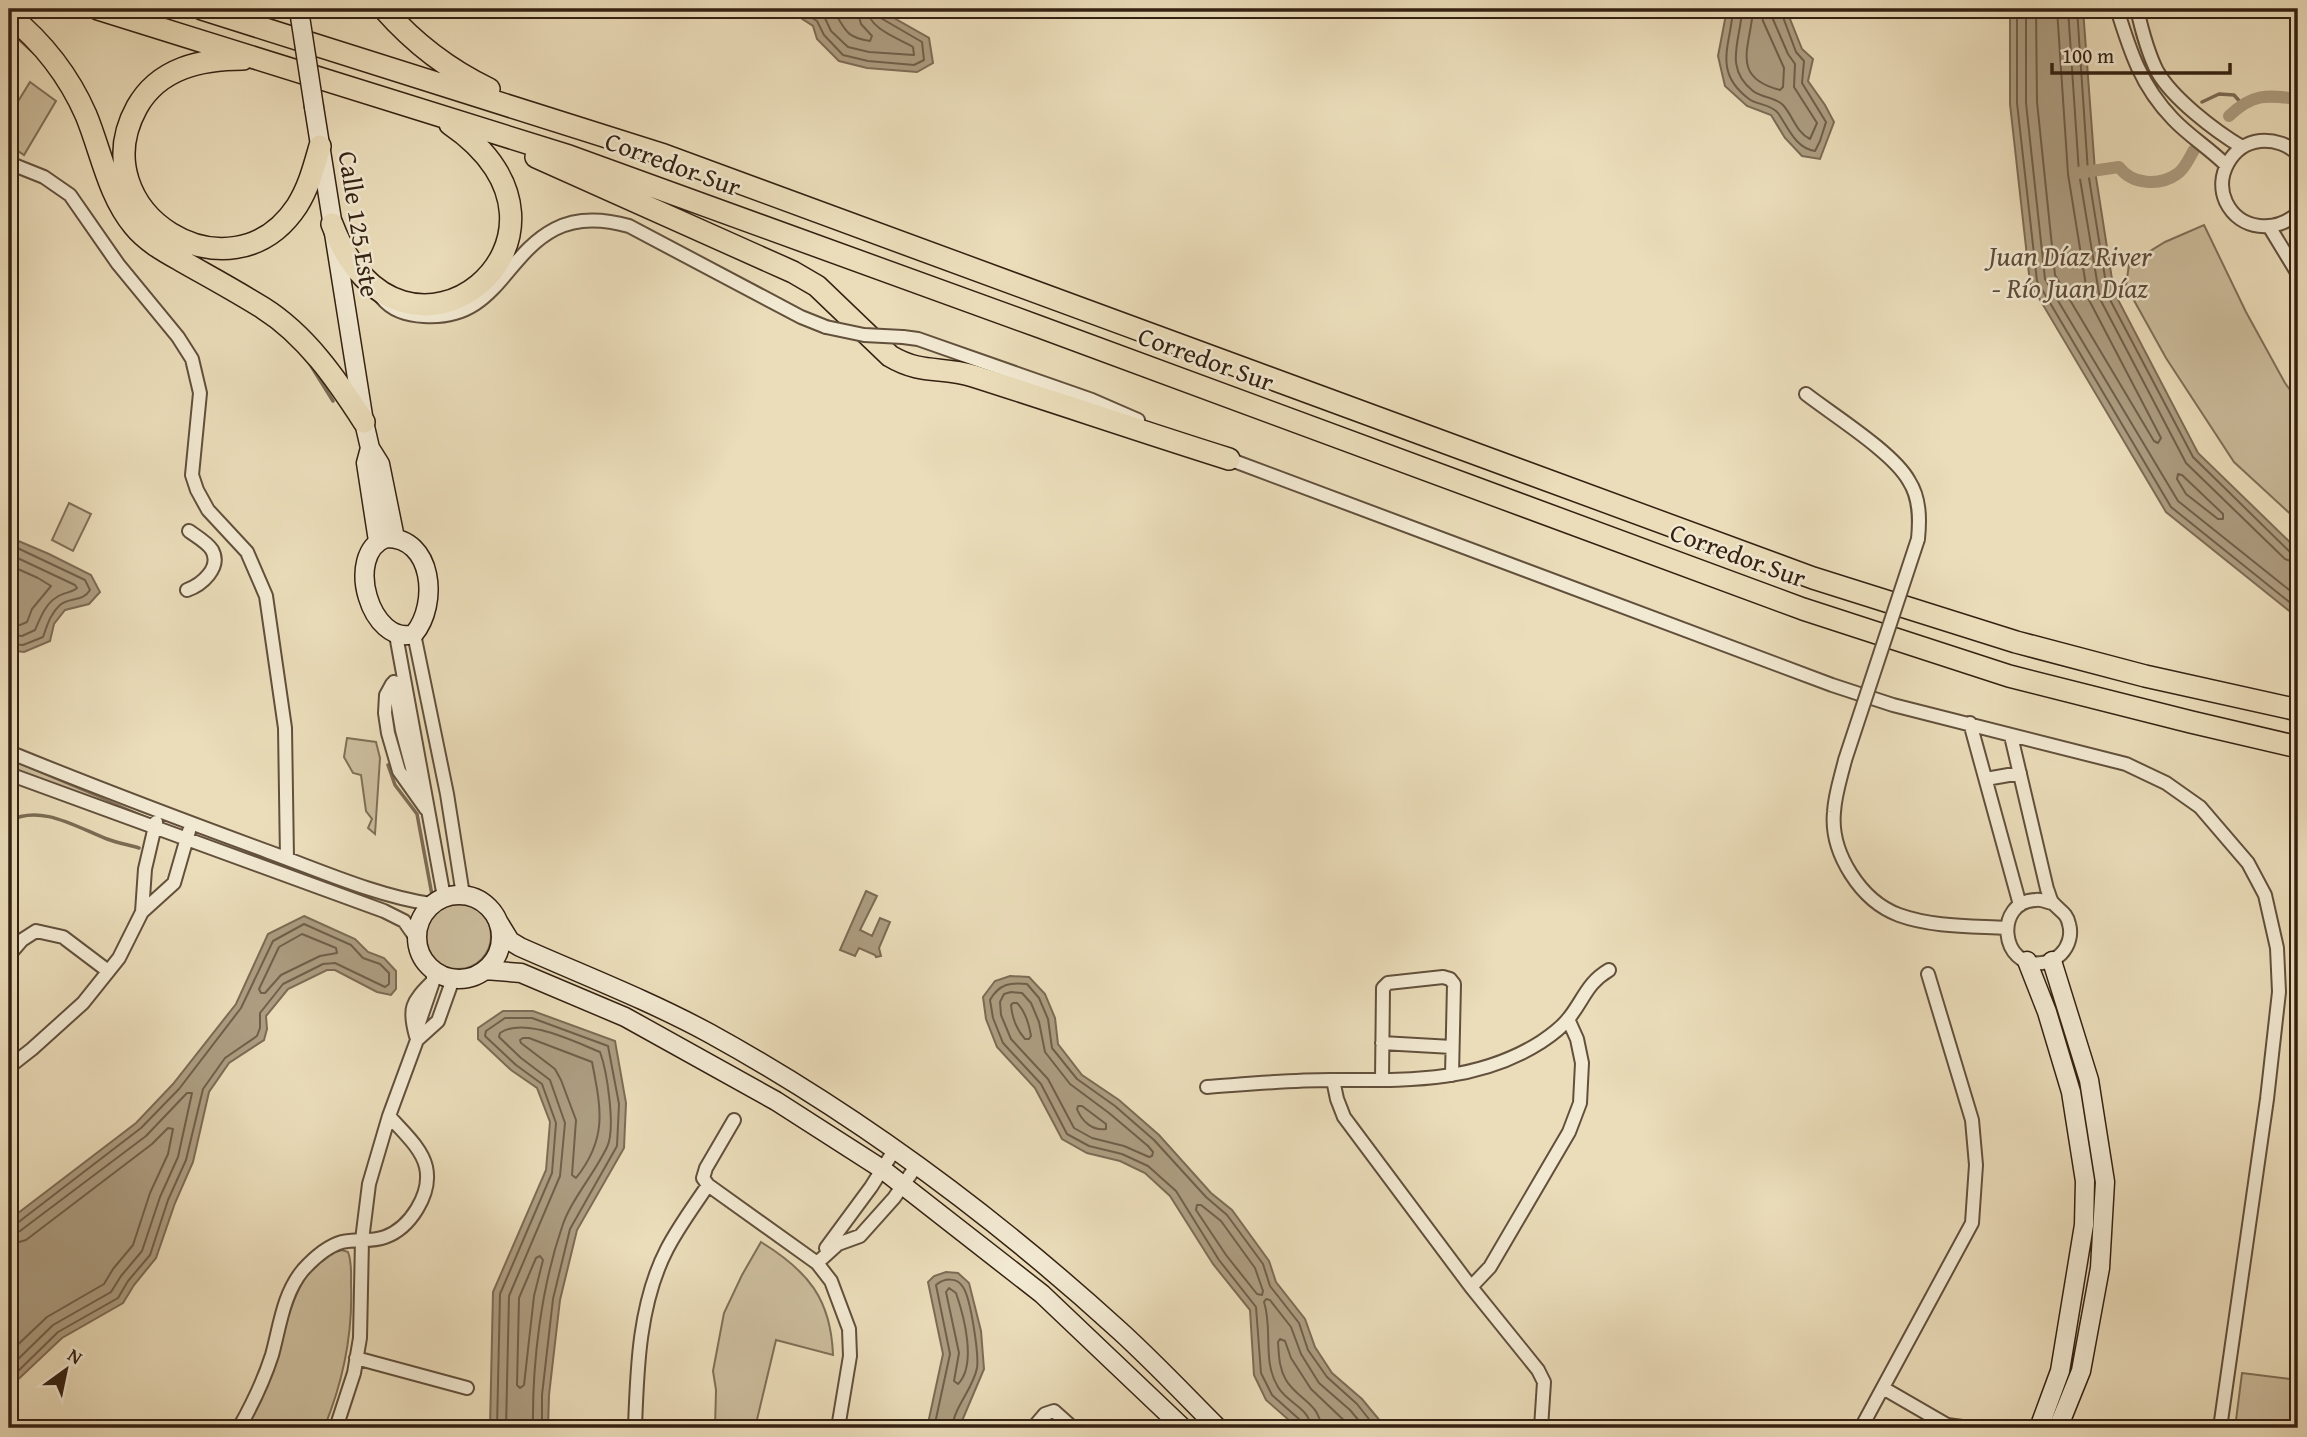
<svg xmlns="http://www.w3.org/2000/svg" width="2307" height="1437" font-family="'Gentium Book Plus',serif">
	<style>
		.green { fill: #ccbd9d; stroke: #806f58; stroke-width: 2 }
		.water { fill: #ad9d81; stroke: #7d6b55; stroke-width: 2 }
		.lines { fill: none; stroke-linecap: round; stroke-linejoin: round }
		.shore { stroke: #705f4a; stroke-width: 2 }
		.stream { stroke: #7d6b55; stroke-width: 3.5 }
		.canal { stroke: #ad9d81; stroke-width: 12 }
		.street-casing { stroke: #62503c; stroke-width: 16 }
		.secondary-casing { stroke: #342112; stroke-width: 21 }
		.highway-casing { stroke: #342112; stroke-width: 24 }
		.street { stroke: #f2e9d2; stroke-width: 12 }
		.secondary { stroke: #f2e9d2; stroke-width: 18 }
		.highway { stroke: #ebddba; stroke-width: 21 }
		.street-bridge-casing { stroke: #62503c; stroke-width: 16; stroke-linecap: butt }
		.secondary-bridge-casing { stroke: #342112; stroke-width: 21; stroke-linecap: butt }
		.street-bridge { stroke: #f2e9d2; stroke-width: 12 }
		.secondary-bridge { stroke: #f2e9d2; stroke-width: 18 }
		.labels { text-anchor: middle; stroke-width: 5; stroke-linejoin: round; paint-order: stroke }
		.street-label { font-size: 26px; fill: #342112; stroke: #f2e9d2 }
		.water-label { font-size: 28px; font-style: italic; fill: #5e4c39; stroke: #f2e9d2 }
	</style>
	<rect width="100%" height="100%" fill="#ebddba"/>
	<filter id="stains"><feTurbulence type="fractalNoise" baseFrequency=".00286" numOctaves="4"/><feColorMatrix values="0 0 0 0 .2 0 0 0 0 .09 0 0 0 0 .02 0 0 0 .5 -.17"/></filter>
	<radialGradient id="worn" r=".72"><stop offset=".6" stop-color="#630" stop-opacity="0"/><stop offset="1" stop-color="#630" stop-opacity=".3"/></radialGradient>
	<path class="green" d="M30 82 56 101 24 155 9 145V116Z
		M2204 225 2246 312 2285 383 2298 401V521L2234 462 2166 358 2126 286 2129 264 2165 242Z
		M69 503 91 514 73 551 52 540Z
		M347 738 376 742 380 758 375 834 368 828 372 819 366 811 361 775 353 773 344 757Z
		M9 759 149 818 147 820 9 770Z
		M425 936a33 33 0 1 1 66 0a33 33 0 1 1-66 0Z
		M761 1242C808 1271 831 1299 833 1355L776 1340 755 1428H715L716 1390 713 1371 724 1313 742 1275Z
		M342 1250 348 1252C352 1262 351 1273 351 1284 353 1334 343 1382 324 1428H246C256 1410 265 1393 271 1373 285 1334 294 1260 342 1250Z
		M2242 1373 2298 1380V1428H2235Z"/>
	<path class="water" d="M787 9H878L929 38 933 63 917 72 867 68 839 61 817 39 813 26Z
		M1727 9H1786L1802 49 1813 59 1808 81 1825 105 1834 122 1820 159 1802 156 1785 138 1771 115 1747 106 1725 86 1718 56Z
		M2010 9H2083L2095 171 2114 292 2198 453 2298 550V618L2166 512 2030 283 2010 104Z
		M9 537 49 554 91 575 100 592 89 604 65 610 54 624 50 641 24 652 9 650Z
		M866 891 877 896 860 930 872 936 880 918 890 922 879 948 881 956 876 957 875 955 859 948 855 956 840 950Z
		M304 916 355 939 368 952 384 958 396 971V989L391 995 377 992 335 970H327L288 989 266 1016 267 1029 264 1040 229 1063 209 1092 193 1162 175 1203 156 1258 134 1285 123 1303 62 1338 9 1388V1220L136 1123 173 1084 236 1004 268 934Z
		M1010 976 1029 977 1045 994 1055 1018 1058 1044 1082 1075 1119 1100 1159 1135 1211 1193 1232 1210 1269 1261 1276 1282 1305 1319 1315 1347 1332 1373 1362 1399 1386 1428H1298L1266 1400 1254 1375 1250 1310 1213 1264 1170 1196 1145 1173 1120 1161 1087 1153 1062 1139 1035 1088 997 1047 986 1019 983 997 995 981Z
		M503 1011H533L615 1041 626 1103 624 1148 577 1230 560 1300 549 1395 548 1428H490L493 1292 546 1170 550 1122 537 1088 511 1070 478 1039V1028Z
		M946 1272 958 1273 969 1283 981 1331 984 1369 959 1428H927L943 1354 928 1282 934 1276Z"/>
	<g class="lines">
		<path class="shore" d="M798 9 817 21 824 35 843 55 868 61 914 65 924 60 922 42 879 17 876 9
			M814 9 824 16 831 31 848 47 869 52 914 55 913 47C898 38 869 29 867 9
			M832 9C846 28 843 37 870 41L872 36 861 24 857 9
			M1733 9C1731 45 1712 71 1749 99 1757 105 1771 104 1778 113 1788 127 1795 148 1815 151L1820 141 1826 122 1802 83 1804 61 1796 52 1780 9
			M1742 9C1741 40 1723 67 1753 91 1762 98 1775 97 1783 105 1793 116 1796 132 1810 139L1817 123 1794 87 1795 64 1788 54 1772 17 1771 9
			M1753 9C1751 46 1729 77 1780 90L1783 87 1784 68 1763 21 1761 9
			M2017 9V103L2037 281 2171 507 2298 609
			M2026 9V103L2045 279 2178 501 2298 597
			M2036 9 2037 102 2055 275 2154 441 2158 443 2161 438 2088 298 2068 174 2057 9
			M2068 9 2079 173 2100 299 2186 463 2285 559 2298 564
			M2077 9 2088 172 2108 296 2193 457 2291 553 2298 555
			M2178 474 2182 475 2223 514V519H2218L2186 494 2177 479Z
			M9 544 85 580 90 590C83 602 69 597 60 605 50 614 47 626 43 637L23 645 9 644
			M9 554 75 585 77 588C72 593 64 592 57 597 45 604 40 619 35 630L22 636 9 635
			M9 565 38 578 51 586 32 609 27 622 20 625 9 624
			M302 934 336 948 337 953 320 956 281 975 265 993H261L259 989 279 947Z
			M1011 992 1022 993 1031 1003 1039 1022 1045 1052 1070 1084 1109 1113 1148 1146 1153 1152 1152 1156 1149 1157 1124 1146 1092 1138 1074 1128 1048 1079 1011 1039 1001 1015 1000 1002 1004 994Z
			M1013 1003H1017C1026 1012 1029 1024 1031 1036L1029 1039H1025C1017 1030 1012 1017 1011 1005Z
			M523 1038H529L592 1062C601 1108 608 1138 576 1178L572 1175 576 1120 561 1080 555 1069 521 1043 520 1040Z
			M1082 1106 1106 1124V1129C1093 1131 1082 1122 1077 1109L1078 1106Z
			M1197 1205H1201L1221 1221 1255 1268 1263 1291 1262 1295 1257 1294 1226 1255 1196 1210Z
			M9 1225 16 1224 141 1128 179 1089 241 1008 273 941 304 924 351 945 363 958 380 964 389 973V984L385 987 335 963 323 964 283 984 260 1013V1028L257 1036 225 1058 203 1089 186 1160 168 1200 150 1255 128 1281 118 1298 58 1332 9 1380
			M9 1234 20 1231 146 1136 187 1093H192L178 1157 160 1197 142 1251 121 1276 111 1292 53 1325 9 1368
			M9 1245 26 1240 152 1144 168 1128 173 1129 168 1154 150 1193 133 1245 113 1269 104 1284 47 1317 9 1353
			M540 1256 543 1260 534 1296 524 1385 520 1388 517 1385 519 1298 536 1258Z
			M949 1288 956 1293C964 1316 977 1365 958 1384L954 1381 959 1353 946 1292Z
			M497 1428 500 1294 552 1173 556 1123 542 1084 516 1065 485 1036 486 1031 505 1018H532L608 1046 619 1104 617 1146 570 1229 553 1299 542 1395V1428
			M506 1428 509 1296 560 1176 565 1123 550 1080 521 1058 499 1037 500 1033C524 1016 575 1042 600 1052 607 1071 616 1129 607 1147 595 1173 570 1201 562 1227 541 1288 532 1364 533 1428
			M934 1428 950 1354 936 1285C944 1278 957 1277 963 1287 971 1299 979 1355 977 1368 973 1389 954 1407 952 1428
			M1302 1428 1300 1420 1272 1395 1261 1373 1256 1307 1219 1260 1176 1191 1148 1166 1122 1154 1089 1146 1067 1134 1041 1084 1003 1043 993 1018 990 1000C999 984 1010 982 1027 984L1039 998 1048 1019 1052 1048 1077 1079 1115 1106 1154 1140 1206 1197 1227 1215 1263 1264 1270 1286 1299 1323 1308 1350 1327 1377 1357 1404 1376 1428
			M1311 1428C1310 1408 1287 1403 1278 1387 1262 1361 1273 1330 1264 1302L1266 1299 1270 1300 1291 1327 1301 1354 1319 1383 1350 1410 1365 1428
			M1321 1428C1320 1403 1297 1399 1286 1380 1279 1368 1279 1356 1278 1342L1280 1339 1285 1341 1291 1358 1311 1389 1352 1428"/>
		<path class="stream" d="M9 30 33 52
			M2202 102 2219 94 2234 95 2242 104
			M308 361 333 401
			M388 765 395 785 417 814 432 895
			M9 821C41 804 76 827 107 839 118 843 129 845 139 848"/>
		<path class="canal" d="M2229 116C2253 93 2267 95 2298 99
			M2078 173 2119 167C2132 185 2160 186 2177 174 2185 169 2189 158 2194 150"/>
		<g class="street-casing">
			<path id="street" d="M2117 9C2130 51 2141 86 2173 119 2189 136 2209 148 2226 165
				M2137 9C2142 31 2147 51 2157 71 2172 98 2215 131 2242 147
				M2298 155C2289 144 2274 140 2260 141 2232 144 2214 176 2226 202 2240 231 2276 233 2298 213
				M9 163 44 177 70 195 118 264 178 337 192 359 200 393 192 475 197 490 208 510 247 552 266 596 285 728 287 858
				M2270 228 2298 274
				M381 297C392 311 407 315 424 316 496 321 503 256 555 229 578 217 604 219 629 226L801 317 826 327
				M903 337 918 339 1092 400 1138 420
				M1806 394C1833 415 1894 453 1909 481 1920 498 1920 519 1918 539
				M1226 458 1832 685 1893 705 2126 764 2166 783 2200 807 2248 863 2265 895 2277 948 2279 992 2267 1099 2220 1428
				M187 590C201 585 222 568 212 550 208 543 196 536 189 531
				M414 634 447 794 463 895
				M396 635 444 897
				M394 682 402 730 416 783
				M392 684 386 695 385 713 388 733 399 771 426 809
				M1970 723 2020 905
				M2011 736 2047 889C2049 893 2050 900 2053 903 2060 911 2067 913 2069 924 2072 934 2069 946 2061 954 2056 959 2050 962 2042 963 2000 969 1994 901 2036 900 2041 899 2047 902 2052 903
				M9 752C95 787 182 820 269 852 321 871 377 896 431 904
				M1845 760C1841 777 1835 794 1834 812 1830 853 1861 901 1899 915 1932 927 1972 926 2006 928
				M9 774 384 911 404 921 416 938
				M1986 779 2020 773
				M142 912 174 883 189 831
				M9 955 22 940 36 931 63 937 108 971
				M416 1036C408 1008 412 1002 432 982
				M417 1040 438 1021 453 979
				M1382 1043 1452 1047
				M9 1067 32 1049 83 1003 119 958 142 912 145 869 156 822
				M1333 1080 1337 1099 1344 1117 1471 1287 1538 1370 1544 1382 1541 1428
				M1382 1080 1383 988 1388 983 1443 977 1450 979 1454 984 1452 1075
				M1207 1087C1248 1084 1289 1080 1330 1080 1403 1080 1475 1084 1541 1042 1550 1036 1562 1027 1569 1018 1584 999 1587 983 1609 970
				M734 1120 706 1168 703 1178 708 1185 817 1263 831 1281 849 1329 850 1356 838 1428
				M826 1248 871 1187 895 1149
				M817 1263 838 1244 860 1236 894 1198 917 1165
				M1471 1287 1490 1267 1569 1132 1580 1103 1582 1063 1577 1039 1568 1019
				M356 1358 467 1388
				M1883 1388 1947 1425 1970 1428
				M239 1428C252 1405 264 1380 272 1355 280 1326 283 1294 303 1270 313 1259 328 1246 342 1242 356 1239 372 1242 385 1237 410 1228 432 1194 426 1167 422 1148 401 1130 389 1116
				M336 1428 354 1373 360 1338 362 1240 369 1184 389 1116 417 1040 419 1023 433 982V970
				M635 1428C637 1368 639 1303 667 1249 679 1226 694 1206 708 1185
				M1033 1428 1045 1414 1054 1411 1073 1428
				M1861 1428 1972 1223 1976 1165 1972 1120 1928 974"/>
		</g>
		<g class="secondary-casing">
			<path id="secondary" d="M314 107 364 422 370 448 380 464 395 538
				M370 448 366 463 378 541
				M386 538C433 537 439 604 414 634 371 647 343 554 386 538Z
				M417 937a42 42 0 1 1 84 0a42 42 0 1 1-84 0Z
				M499 923 510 941 520 947C583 975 648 1000 709 1033 858 1115 995 1217 1120 1331 1154 1362 1186 1396 1218 1428
				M2027 961 2047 1012 2071 1092 2085 1181 2084 1225 2060 1371 2039 1428
				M2052 961 2089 1080 2105 1182 2100 1268 2081 1371 2058 1428
				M485 970 521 973 625 1017 776 1101 882 1169 1042 1294 1183 1428"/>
		</g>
		<g class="highway-casing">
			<path id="highway" d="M98 9 569 156 1040 327 1803 609 2009 676 2191 722 2298 747
				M202 9 664 155 1813 578 2016 642 2145 676 2298 710
				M384 9C413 42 449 70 489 89
				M9 15C41 41 69 76 86 115 101 151 108 195 134 226 146 241 164 251 180 260 208 276 236 291 263 308 306 335 337 380 364 422
				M243 59C201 59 159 68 137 107 79 212 231 306 297 206 309 187 314 167 320 146
				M536 157 793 272 817 286 890 356C922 375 941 366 973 376 1058 403 1143 432 1229 459
				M332 224C401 408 614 236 450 124"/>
		</g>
		<use href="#street" class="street"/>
		<use href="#secondary" class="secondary"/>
		<use href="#highway" class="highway"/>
		<g class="street-bridge-casing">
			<path id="street-bridge" d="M826 327 864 335 903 337
				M1845 760 1918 539"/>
		</g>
		<g class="secondary-bridge-casing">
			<path id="secondary-bridge" d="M299 10 314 107"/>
		</g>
		<use href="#street-bridge" class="street-bridge"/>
		<use href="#secondary-bridge" class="secondary-bridge"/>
	</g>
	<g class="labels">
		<g class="street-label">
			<text transform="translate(673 164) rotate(20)" y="9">Corredor Sur</text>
			<text transform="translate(359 224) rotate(81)" y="9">Calle 125 Este</text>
			<text transform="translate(1206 359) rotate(20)" y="9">Corredor Sur</text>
			<text transform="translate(1738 555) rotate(20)" y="9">Corredor Sur</text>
		</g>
		<g class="water-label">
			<text x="2070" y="266">Juan Díaz River<tspan x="2070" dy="32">- Río Juan Díaz</tspan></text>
		</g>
	</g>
	<rect width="2307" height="1437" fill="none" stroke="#ebddba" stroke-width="35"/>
	<rect x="10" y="10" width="2286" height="1416" fill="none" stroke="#342112" stroke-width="3.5"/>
	<rect x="18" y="18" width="2272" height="1402" fill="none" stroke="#342112" stroke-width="2"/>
	<g transform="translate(66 1370) rotate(33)" stroke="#f2e9d2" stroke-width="5" paint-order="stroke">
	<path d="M0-5L12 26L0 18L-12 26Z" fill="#342112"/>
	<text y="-10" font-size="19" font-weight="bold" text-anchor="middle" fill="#342112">N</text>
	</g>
	<path d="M2052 63v10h178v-10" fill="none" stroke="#342112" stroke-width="3.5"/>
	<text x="2062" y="63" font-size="21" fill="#342112" stroke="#f2e9d2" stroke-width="5" paint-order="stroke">100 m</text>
	<rect width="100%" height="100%" filter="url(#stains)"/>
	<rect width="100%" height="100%" fill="url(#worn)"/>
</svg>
